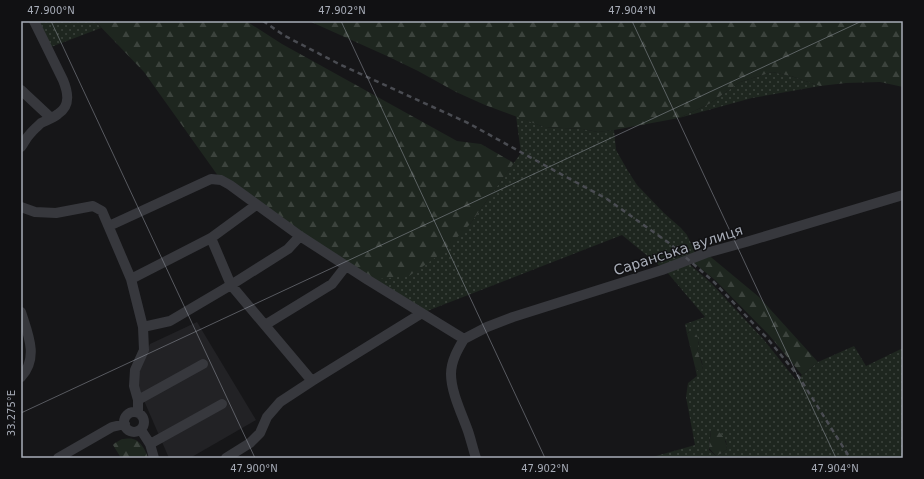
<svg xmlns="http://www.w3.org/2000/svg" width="924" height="479" font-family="'DejaVu Sans',sans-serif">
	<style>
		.built { fill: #222225 }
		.grass { fill: url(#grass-dots); fill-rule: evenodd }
		.forest { fill: url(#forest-firs) }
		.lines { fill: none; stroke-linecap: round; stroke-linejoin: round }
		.minor { stroke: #37383d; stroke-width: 10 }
		.rail { stroke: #4a4c52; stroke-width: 2.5; stroke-dasharray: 5 4; stroke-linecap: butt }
		.ticks { fill: none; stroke: #a8adb8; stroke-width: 1; stroke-opacity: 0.45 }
		.labels { text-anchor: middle; stroke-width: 3; stroke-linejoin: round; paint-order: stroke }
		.street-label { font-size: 14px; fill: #a8adb8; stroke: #111113 }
		.neatline { fill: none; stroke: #a8adb8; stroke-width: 1.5 }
		.ticks-label { font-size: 10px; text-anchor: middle; fill: #a8adb8 }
	</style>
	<defs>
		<pattern id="grass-dots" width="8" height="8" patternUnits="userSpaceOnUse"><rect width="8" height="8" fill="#1e261f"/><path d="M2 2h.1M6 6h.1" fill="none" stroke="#3c433d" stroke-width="1.8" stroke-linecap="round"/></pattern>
		<pattern id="forest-firs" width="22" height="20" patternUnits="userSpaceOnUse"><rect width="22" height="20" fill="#1e261f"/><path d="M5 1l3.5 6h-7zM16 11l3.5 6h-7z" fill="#3c433d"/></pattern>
	</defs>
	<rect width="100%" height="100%" fill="#161618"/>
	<path class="built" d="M197 322 256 420 190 458H169L138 387V373L150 344Z"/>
	<path class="grass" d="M37 21H95L101 28 51 47Z
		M772 72 791 76 820 86 752 98 679 118 709 104 740 82Z
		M516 116 544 127 583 129 598 132 614 130 616 150 628 171 637 185 664 213 681 228 687 235 696 254 661 267 622 235 422 313 368 280 470 224 521 153Z
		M688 263 711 283 764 340 796 380 818 362 854 346 866 366 903 348V458H649L695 445 686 397 688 383 697 376 695 367 699 372 703 369 702 362 697 351 699 342 689 332 687 334 685 324 705 317 666 271ZM711 430 726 441 727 449 722 453 716 456 709 450V445Z"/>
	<path class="forest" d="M95 21H246L282 44 457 141 481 144 514 163 470 224 442 253 409 276 368 280 221 180 144 72Z
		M309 21H903V87L880 82 846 83 820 86 791 76 772 72 740 82 709 104 679 118 614 130 598 132 583 129 544 127 485 105 456 92 418 71 387 56Z
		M706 253 759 297 818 362 802 375 769 335 715 280 689 259Z
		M691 331C697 332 700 340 698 347 698 350 696 349 698 353 700 359 703 364 703 371L700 373 695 367 687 334Z
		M712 429C722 431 726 440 727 449L722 453 716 456 709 448 711 430Z
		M122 439C125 439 130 438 133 439 141 441 146 451 148 458H121L113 445 115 443Z"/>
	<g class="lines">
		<path class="minor" d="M21 90 51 118
			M21 147C24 143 26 138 30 134 33 130 38 126 41 123 47 120 53 118 58 114 71 106 68 92 63 80L34 21
			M21 207 35 212 56 213 93 206 102 211 131 279 143 327 144 350 135 370 134 386 138 400V413
			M109 226 211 179 221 180 230 185 300 236 368 280 464 339
			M211 238 231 285 312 381
			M131 279 211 238 256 205
			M21 312C28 334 39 358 21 377
			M265 325 332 284 346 266
			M143 327 170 321 231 285 288 249 300 236
			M464 339 487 327 513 317 662 270 706 253 746 242 903 195
			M464 339C458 349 451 361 451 374 451 392 462 414 468 431 471 440 473 449 476 458
			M138 400 203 364
			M124 422a10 10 0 1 1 20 0a10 10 0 1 1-20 0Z
			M141 430 150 444 154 458
			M150 444 222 404
			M58 458 112 427 125 424
			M226 458 250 443 260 433 267 417 280 402 312 381 422 313"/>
		<path class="rail" d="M263 21 285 36 341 65 468 123 546 166 607 199 669 243 713 281 767 338 799 377 850 458"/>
	</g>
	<path class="ticks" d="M51 21 255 458M341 21 545 458M632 21 836 458M21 413 862 21"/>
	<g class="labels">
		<g class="street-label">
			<text transform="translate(678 250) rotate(-18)" y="5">Саранська вулиця</text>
		</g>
	</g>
	<rect width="924" height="479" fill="none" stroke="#111113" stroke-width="44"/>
	<rect x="22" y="22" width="880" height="435" class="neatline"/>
	<g class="ticks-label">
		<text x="51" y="14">47.900°N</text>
		<text x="342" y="14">47.902°N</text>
		<text x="632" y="14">47.904°N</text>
		<text transform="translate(11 413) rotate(-90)" y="4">33.275°E</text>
		<text x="254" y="472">47.900°N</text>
		<text x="545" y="472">47.902°N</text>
		<text x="835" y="472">47.904°N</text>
	</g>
</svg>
